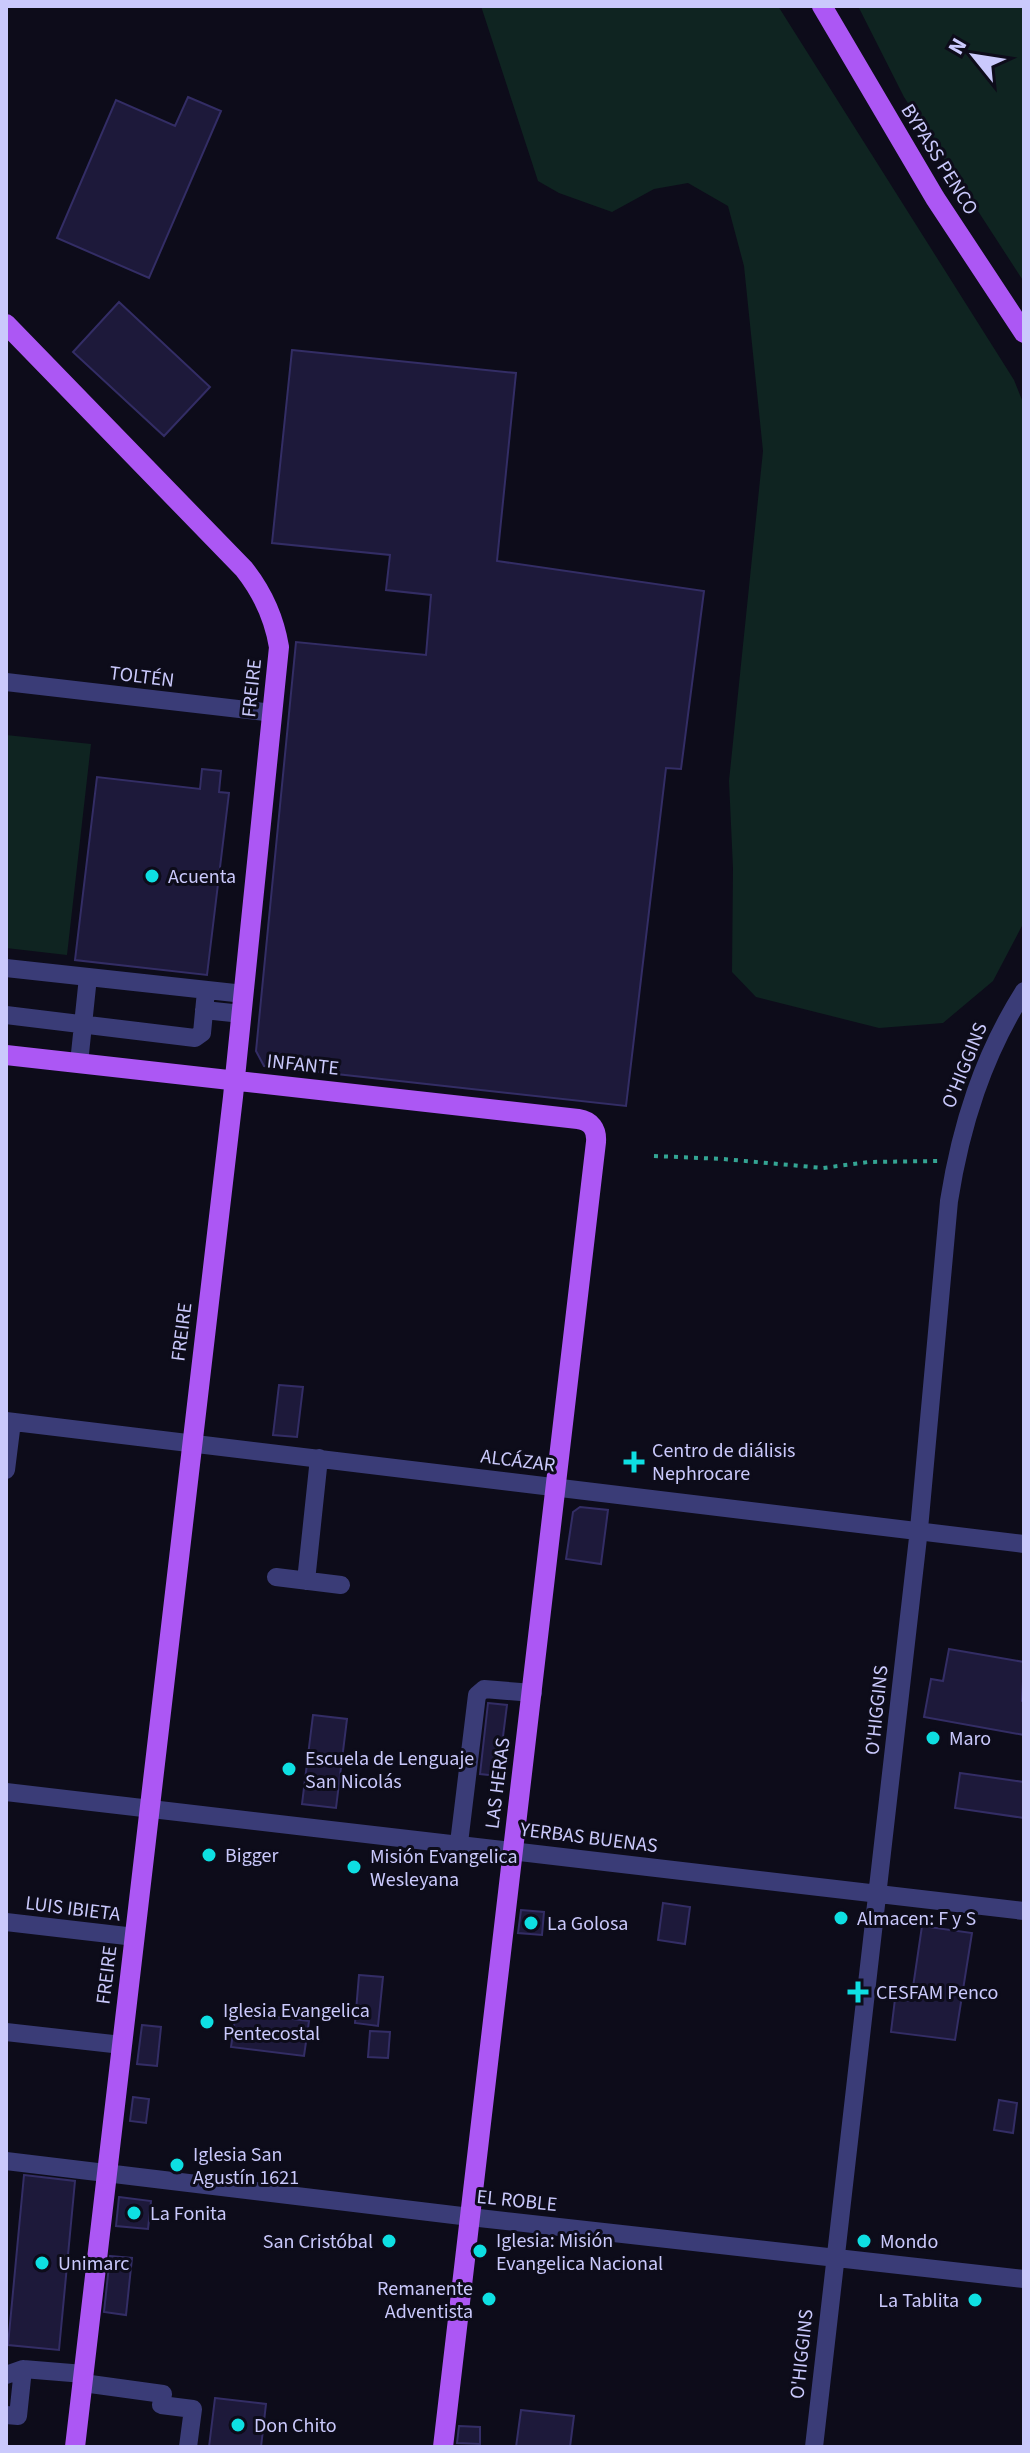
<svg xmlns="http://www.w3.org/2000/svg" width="1030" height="2453" font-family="'Source Sans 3',sans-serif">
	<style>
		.green { fill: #0f2421 }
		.building { fill: #1d193a; stroke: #332d65; stroke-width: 2 }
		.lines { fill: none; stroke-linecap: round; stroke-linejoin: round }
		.path { stroke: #34a594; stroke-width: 4; stroke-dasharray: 4 6; stroke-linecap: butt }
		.minor { stroke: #3a3c77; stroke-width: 18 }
		.major { stroke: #ac57f4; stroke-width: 20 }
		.poi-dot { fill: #0edfe2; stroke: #0d0c1a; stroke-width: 3 }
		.labels { text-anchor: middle; stroke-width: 6; stroke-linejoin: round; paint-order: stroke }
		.street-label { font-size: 20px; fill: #cac9fc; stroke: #0d0c1a }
		.poi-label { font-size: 20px; fill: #cac9fc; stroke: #0d0c1a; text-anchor: start }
	</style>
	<rect width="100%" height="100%" fill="#0d0c1a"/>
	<path class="green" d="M481 6H778L1014 380 1024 405V922L993 981 943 1023 879 1028 756 997 732 972 733 868 729 781 763 451 744 266 728 206 688 183 654 189 612 212 559 193 538 181Z
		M858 6H1024V282L904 97Z
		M6 735 91 744 67 955 6 948Z"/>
	<path class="building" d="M188 97 221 111 149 278 57 238 116 100 175 126Z
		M119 302 210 387 164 436 73 352Z
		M292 350 516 373 497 561 704 591 681 769 666 768 626 1106 264 1066 256 1051 296 642 426 655 431 595 386 590 390 555 272 543Z
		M202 769 221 771 219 792 229 793 207 975 75 960 97 777 200 789Z
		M279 1385 303 1387 297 1437 273 1435Z
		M580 1507 608 1510 601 1564 566 1559 573 1512Z
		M949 1649 1024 1662 1022 1701 1024 1702V1735L924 1717 931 1679 943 1681Z
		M488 1703 507 1705 498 1776 480 1774Z
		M313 1715 347 1719 336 1808 302 1804Z
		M960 1773 1024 1782V1818L955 1808Z
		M663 1903 690 1907 685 1944 658 1940Z
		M521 1910 544 1912 542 1935 518 1933Z
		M922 1926 972 1933 955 2040 891 2032 895 1999 911 2001Z
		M359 1975 383 1977 378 2026 355 2023Z
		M236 2012 309 2021 304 2056 231 2047Z
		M142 2025 161 2027 157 2066 137 2064Z
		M370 2031 390 2032 388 2058 368 2057Z
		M133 2097 149 2099 146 2123 130 2121Z
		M999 2100 1017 2103 1013 2133 994 2130Z
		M24 2175 75 2181 59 2350 8 2345Z
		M119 2197 151 2201 148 2229 116 2226Z
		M110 2256 132 2258 126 2315 104 2312Z
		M215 2398 266 2404 261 2447H209Z
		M521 2410 574 2416 570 2447H516Z
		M459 2426 480 2427V2444L457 2443Z"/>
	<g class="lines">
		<path class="path" d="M654 1156 723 1159 823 1168 868 1162 939 1161"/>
		<path class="minor" d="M6 682 273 713
			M6 968 244 994
			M204 1010 242 1014
			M6 1015 195 1038 202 1033 206 991
			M79 1063 88 977
			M6 1421 1024 1544
			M6 1470 12 1422
			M276 1577 341 1585
			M306 1581 319 1458
			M6 1792 1024 1911
			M459 1843 477 1695 484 1689 533 1693
			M6 1922 135 1937
			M6 2032 122 2045
			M6 2161 470 2217 1024 2279
			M6 2375 23 2369 84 2374
			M83 2383 163 2394 161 2405 193 2409 188 2447
			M6 2415 18 2416 23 2369
			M814 2447 919 1529 949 1201C961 1125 983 1056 1024 991"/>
		<path class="major" d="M822 6 935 198 1024 333
			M6 324 244 569C263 593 274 617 279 647L233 1097 75 2447
			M6 1055 578 1119C591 1121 597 1129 596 1142L443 2447"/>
	</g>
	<g class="poi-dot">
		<circle cx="152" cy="876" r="8"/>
		<path d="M630 1450h8v8h8v8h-8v8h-8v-8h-8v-8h8z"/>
		<circle cx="933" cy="1738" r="8"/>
		<circle cx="289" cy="1769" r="8"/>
		<circle cx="209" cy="1855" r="8"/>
		<circle cx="354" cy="1867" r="8"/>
		<circle cx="841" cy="1918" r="8"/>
		<circle cx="531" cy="1923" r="8"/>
		<path d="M854 1980h8v8h8v8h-8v8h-8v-8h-8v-8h8z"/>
		<circle cx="207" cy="2022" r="8"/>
		<circle cx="177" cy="2165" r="8"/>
		<circle cx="134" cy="2213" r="8"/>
		<circle cx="389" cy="2241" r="8"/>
		<circle cx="864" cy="2241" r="8"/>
		<circle cx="480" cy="2251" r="8"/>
		<circle cx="42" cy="2263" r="8"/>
		<circle cx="489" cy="2299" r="8"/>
		<circle cx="975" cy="2300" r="8"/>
		<circle cx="238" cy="2425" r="8"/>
	</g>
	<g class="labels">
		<g class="street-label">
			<text transform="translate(940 159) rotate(58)" y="7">BYPASS PENCO</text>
			<text transform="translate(142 676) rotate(7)" y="7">TOLTÉN</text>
			<text transform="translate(251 688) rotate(-84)" y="7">FREIRE</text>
			<text transform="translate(303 1064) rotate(6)" y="7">INFANTE</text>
			<text transform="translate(964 1065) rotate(-68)" y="7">O'HIGGINS</text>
			<text transform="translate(181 1332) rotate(-83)" y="7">FREIRE</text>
			<text transform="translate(518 1460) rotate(7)" y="7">ALCÁZAR</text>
			<text transform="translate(876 1710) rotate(-84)" y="7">O'HIGGINS</text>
			<text transform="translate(497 1783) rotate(-83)" y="7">LAS HERAS</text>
			<text transform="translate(589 1837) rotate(7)" y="7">YERBAS BUENAS</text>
			<text transform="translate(73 1908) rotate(7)" y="7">LUIS IBIETA</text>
			<text transform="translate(106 1975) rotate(-83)" y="7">FREIRE</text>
			<text transform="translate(517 2200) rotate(6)" y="7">EL ROBLE</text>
			<text transform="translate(801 2354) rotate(-84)" y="7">O'HIGGINS</text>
		</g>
		<g class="poi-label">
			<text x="168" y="883">Acuenta</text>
			<text x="652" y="1457">Centro de diálisis<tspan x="652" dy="23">Nephrocare</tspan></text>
			<text x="949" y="1745">Maro</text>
			<text x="305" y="1765">Escuela de Lenguaje<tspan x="305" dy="23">San Nicolás</tspan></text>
			<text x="225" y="1862">Bigger</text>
			<text x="370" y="1863">Misión Evangelica<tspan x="370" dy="23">Wesleyana</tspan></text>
			<text x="857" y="1925">Almacen: F y S</text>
			<text x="547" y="1930">La Golosa</text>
			<text x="876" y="1999">CESFAM Penco</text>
			<text x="223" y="2017">Iglesia Evangelica<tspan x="223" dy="23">Pentecostal</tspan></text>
			<text x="193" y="2161">Iglesia San<tspan x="193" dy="23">Agustín 1621</tspan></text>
			<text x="150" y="2220">La Fonita</text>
			<text x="496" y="2247">Iglesia: Misión<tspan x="496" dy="23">Evangelica Nacional</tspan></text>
			<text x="373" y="2248" text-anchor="end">San Cristóbal</text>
			<text x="880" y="2248">Mondo</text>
			<text x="58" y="2270">Unimarc</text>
			<text x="473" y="2295" text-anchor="end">Remanente<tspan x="473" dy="23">Adventista</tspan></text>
			<text x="959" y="2307" text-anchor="end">La Tablita</text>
			<text x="254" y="2432">Don Chito</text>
		</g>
	</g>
	<rect width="1030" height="2453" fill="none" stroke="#cac9fc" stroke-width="16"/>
	<g transform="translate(974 56) rotate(300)" stroke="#0d0c1a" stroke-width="6" paint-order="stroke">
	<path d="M0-6L14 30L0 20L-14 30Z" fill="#cac9fc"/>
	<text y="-12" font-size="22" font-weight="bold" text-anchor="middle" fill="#cac9fc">N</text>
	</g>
</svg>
